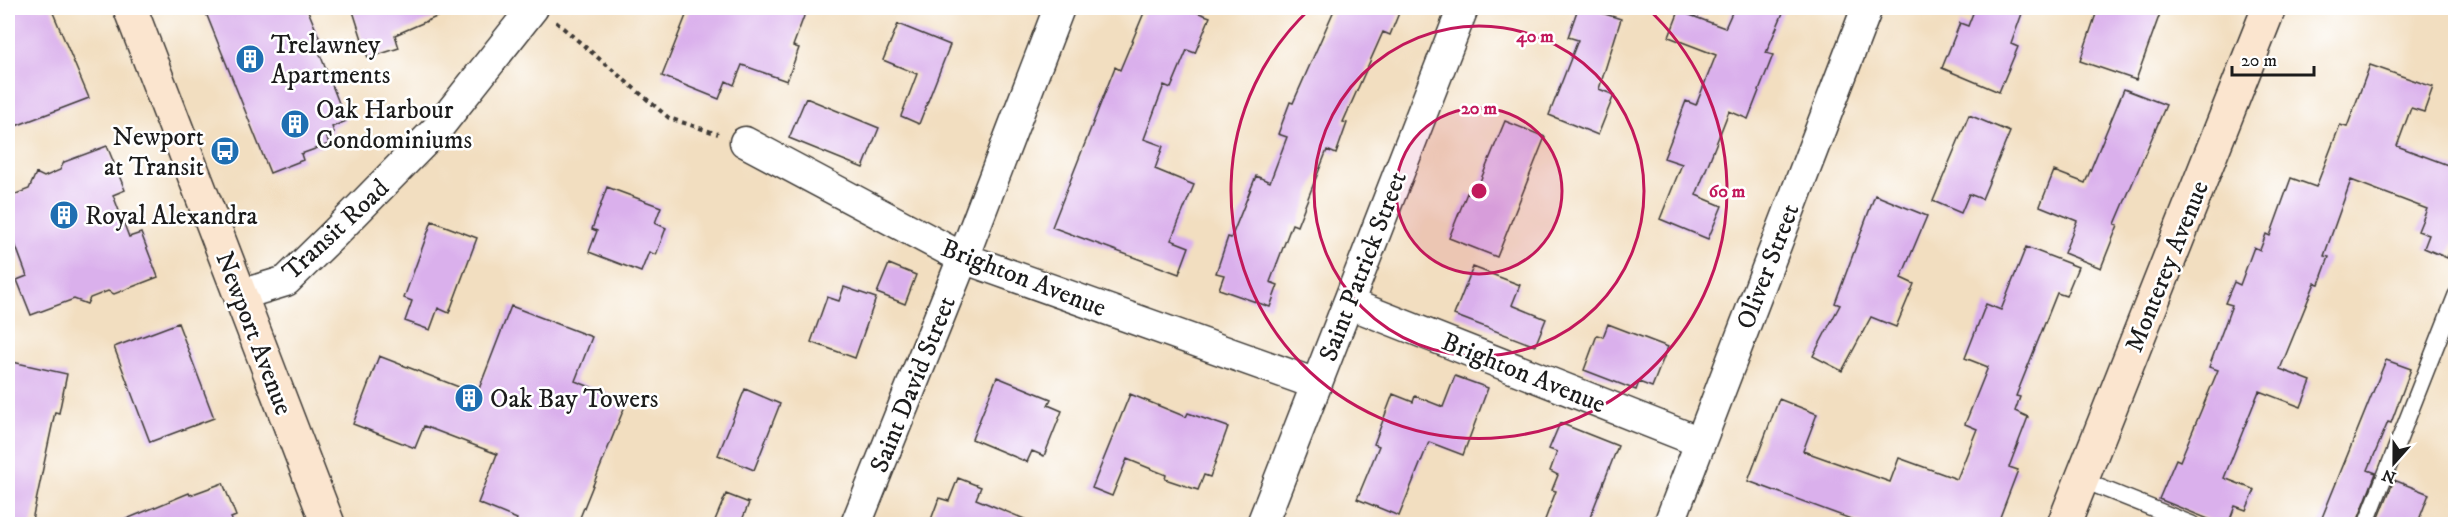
<svg xmlns="http://www.w3.org/2000/svg" width="2463" height="532" font-family="'IM FELL DW Pica',serif">
	<style>
		.building { fill: #dab0ec }
		.lines { fill: none; stroke-linecap: round; stroke-linejoin: round }
		.lane-casing { stroke: #3c3935; stroke-width: 18 }
		.street-casing { stroke: #3c3935; stroke-width: 33 }
		.secondary-casing { stroke: #3c3935; stroke-width: 36 }
		.path { stroke: #3c3935; stroke-width: 4; stroke-dasharray: 4.5 4.5; stroke-linecap: butt }
		.lane { stroke: #fff; stroke-width: 15 }
		.street { stroke: #fff; stroke-width: 30 }
		.secondary { stroke: #fbe5cf; stroke-width: 33 }
		.ring { fill: none; stroke: #c2185b; stroke-width: 3 }
		.labels { text-anchor: middle; stroke-width: 5; stroke-linejoin: round; paint-order: stroke }
		.poi-label { font-size: 26px; fill: #1c1c1c; stroke: #fff; text-anchor: start }
		.street-label { font-size: 26px; fill: #1c1c1c; stroke: #fff }
		.centre { fill: #c2185b; stroke: #fff; stroke-width: 3 }
		.ring-label { font-size: 18px; text-anchor: middle; font-weight: bold; fill: #c2185b; stroke: #fff; stroke-width: 5; stroke-linejoin: round; paint-order: stroke }
	</style>
	<rect width="100%" height="100%" fill="#fff"/>
	<filter id="ink" filterUnits="userSpaceOnUse"><feTurbulence type="fractalNoise" baseFrequency=".0167" numOctaves="2"/><feDisplacementMap in="SourceGraphic" scale="12" xChannelSelector="R" yChannelSelector="G"/><feConvolveMatrix kernelMatrix="1 2 1 2 8 2 1 2 1" color-interpolation-filters="sRGB"/></filter>
	<filter id="wash" filterUnits="userSpaceOnUse"><feTurbulence type="fractalNoise" baseFrequency=".008" numOctaves="4" result="noise"/><feDisplacementMap in="SourceGraphic" scale="24" xChannelSelector="R" yChannelSelector="G"/><feGaussianBlur stdDeviation="1.35" result="paint"/><feColorMatrix in="noise" values="0 0 0 0 0 0 0 0 0 0 0 0 0 0 0 0 0 1.4 0 .05"/><feComposite in="paint" operator="in"/></filter>
	<g filter="url(#wash)">
		<rect width="100%" height="100%" fill="#f2dec0"/>
		<g id="blocks">
			<path class="building" d="M8 8H51L89 98 13 127 8 113Z
				M204 8H307L321 42 316 44 346 121 332 127 334 132 326 135 329 144 301 154 303 160 270 173Z
				M352 8H457L395 35 399 48 368 58Z
				M689 8H807L793 46 799 48 787 81 742 65 734 85 726 81 719 99 662 76Z
				M1146 8H1185L1210 17 1195 53 1187 50 1171 88 1164 85 1144 139 1163 146 1155 169 1194 185 1171 240 1189 247 1179 274 1052 227 1115 67 1120 70Z
				M1335 8H1401L1390 35 1383 32 1343 122 1347 123 1336 154 1327 150 1297 226 1292 224 1270 282 1278 285 1270 307 1219 289 1224 275 1216 273 1228 237 1231 238 1256 176 1270 182 1287 137 1278 134 1290 102 1293 103Z
				M1578 8H1586L1621 19 1599 89 1614 95 1598 135 1549 115 1578 40 1568 37Z
				M1734 8H1785L1766 53 1773 55 1748 119 1729 111 1696 195 1722 206 1708 239 1660 219 1682 164 1664 158 1686 101 1696 105 1716 55 1669 37 1679 11 1725 28Z
				M1975 8H2024L2011 44 2018 47 1999 92 1942 68 1960 23 1968 26Z
				M2098 8H2162L2136 80 2080 61Z
				M898 24 950 45 919 124 901 116 917 74 883 60Z
				M2370 65 2433 87 2424 112 2411 108 2397 146 2456 168V236L2447 258 2424 248 2429 235 2418 231 2427 209 2351 180 2324 256 2329 257 2319 284 2315 283 2280 369 2311 381 2301 407 2259 391 2224 478 2255 490 2246 510 2235 506 2228 525H2223L2159 499 2176 459 2180 461 2218 370 2209 367 2232 305 2225 303 2234 282 2240 285 2254 247 2260 250 2266 234 2270 236 2291 178 2316 187 2340 125 2347 127Z
				M2124 89 2166 105 2115 224 2118 225 2101 268 2064 253 2077 221 2040 206 2054 171 2085 183Z
				M806 98 879 128 863 168 789 138Z
				M1969 115 2010 132 1982 199 1969 194 1961 213 1933 201Z
				M1505 121 1545 137 1497 257 1449 238 1467 193 1474 196Z
				M107 146 125 190 113 195 129 237 141 233 158 277 114 294 108 291 90 298 87 304 74 299 31 315 17 280 27 276 8 225V197L29 189 36 173 44 177 60 170 64 162Z
				M607 187 661 207 655 223 666 228 656 255 649 252 641 272 589 252 597 231 592 229Z
				M1875 195 1927 216 1901 278 1914 284 1896 327 1871 317 1842 371 1813 356 1840 305 1835 303Z
				M432 221 477 238 449 313 438 308 430 330 405 321 412 301 404 298Z
				M2026 247 2078 267 2066 296 2057 293 2016 396 2020 397 2015 411 2028 417 2009 467 2018 470 1997 525H1867L1748 481 1779 399 1817 414 1803 451 1890 482 1899 458 1957 479 1977 429 1965 424 1988 367 1965 358 1986 304 2001 310Z
				M889 264 916 275 905 304 877 293Z
				M1473 267 1520 285 1512 305 1546 319 1535 346 1454 315Z
				M844 287 876 298 855 358 811 342 827 297 839 301Z
				M511 306 592 337 575 381 627 401 577 525H515L517 519 478 503 497 454 424 426 415 448 353 424 379 356 477 394Z
				M178 323 214 418 150 442 114 347Z
				M1608 324 1668 347 1652 387 1639 382 1636 390 1584 370 1597 335 1603 337Z
				M2386 360 2411 369 2391 423 2388 422 2368 470 2376 473 2356 525H2319Z
				M8 361 67 374 59 413 55 412 31 525H8Z
				M1455 376 1488 388 1463 455 1429 442 1399 516 1357 499 1379 446 1374 444 1393 394 1413 402 1415 396 1443 407Z
				M997 377 1051 399 1048 405 1062 411 1044 456 1032 451 1027 462 972 439Z
				M745 389 780 404 754 470 718 455Z
				M1130 394 1186 417 1188 413 1228 427 1210 477 1204 475 1198 490 1165 479 1166 475 1127 459 1112 496 1092 488Z
				M1560 423 1618 446 1587 525H1543L1556 491 1552 490 1558 475 1550 471 1557 452 1549 449Z
				M958 478 981 487 976 499 1039 525H929L939 498 949 501Z
				M2394 480 2429 494 2417 525H2376Z
				M223 483 236 516 231 518 234 525H112L189 493 190 495Z
				M726 494 749 503 740 525H713Z"/>
		</g>
	</g>
	<g filter="url(#ink)">
		<use href="#blocks" fill-opacity="0" stroke="#3c3935" stroke-width="1.5"/>
		<g class="lines">
			<g class="lane-casing">
				<path id="lane" d="M2082 480 2192 524
					M2366 524 2456 295"/>
			</g>
			<g class="street-casing">
				<path id="street" d="M745 142 963 258 1316 384
					M240 295 286 281 334 234 438 128 533 8
					M1348 303 1700 442
					M856 524 963 258 1059 8
					M1262 524 1463 8
					M1669 524 1867 8"/>
			</g>
			<g class="secondary-casing">
				<path id="secondary" d="M130 8 328 524
					M2064 524 2269 8"/>
			</g>
			<path class="path" d="M556 22 669 118 718 134"/>
			<use href="#lane" class="lane"/>
			<use href="#street" class="street"/>
			<use href="#secondary" class="secondary"/>
		</g>
	</g>
	<circle cx="1479" cy="191" r="83" fill="#c2185b" fill-opacity=".12"/>
	<g class="ring">
		<circle cx="1479" cy="191" r="83"/>
		<circle cx="1479" cy="191" r="165"/>
		<path d="M1647 8A248 248 0 1 1 1311 8"/>
	</g>
	<defs>
		<g id="building-disc" transform="scale(1.5)"><circle r="9.5" fill="#1f6fb2" stroke="#fff"/><path d="M-4-6H4V6H1V3H-1V6H-4ZM-2.5-4.3h1.7v1.8h-1.7ZM.8-4.3h1.7v1.8H.8ZM-2.5-1h1.7V.8h-1.7ZM.8-1h1.7V.8H.8Z" fill="#fff"/></g>
		<g id="bus-disc" transform="scale(1.5)"><circle r="9.5" fill="#1f6fb2" stroke="#fff"/><path d="M-5-6H5V4H4V6H2V4H-2V6H-4V4H-5ZM-3.5-4V0h7V-4ZM-3.5 1.2v1.5H-2V1.2ZM2 1.2v1.5H3.5V1.2Z" fill="#fff"/></g>
	</defs>
	<g fill-rule="evenodd">
		<use href="#building-disc" x="250" y="59"/>
		<use href="#building-disc" x="295" y="124"/>
		<use href="#bus-disc" x="225" y="151"/>
		<use href="#building-disc" x="64" y="215"/>
		<use href="#building-disc" x="469" y="398"/>
	</g>
	<g class="labels">
		<g class="poi-label">
			<text x="271" y="53">Trelawney<tspan x="271" dy="30">Apartments</tspan></text>
			<text x="316" y="118">Oak Harbour<tspan x="316" dy="30">Condominiums</tspan></text>
			<text x="204" y="145" text-anchor="end">Newport<tspan x="204" dy="30">at Transit</tspan></text>
			<text x="85" y="224">Royal Alexandra</text>
			<text x="490" y="407">Oak Bay Towers</text>
		</g>
		<g class="street-label">
			<text transform="translate(335 229) rotate(-43)" y="9">Transit Road</text>
			<text transform="translate(1362 266) rotate(-69)" y="9">Saint Patrick Street</text>
			<text transform="translate(1767 266) rotate(-69)" y="9">Oliver Street</text>
			<text transform="translate(2166 266) rotate(-68)" y="9">Monterey Avenue</text>
			<text transform="translate(1024 277) rotate(21)" y="9">Brighton Avenue</text>
			<text transform="translate(255 333) rotate(69)" y="9">Newport Avenue</text>
			<text transform="translate(1524 372) rotate(22)" y="9">Brighton Avenue</text>
			<text transform="translate(912 384) rotate(-68)" y="9">Saint David Street</text>
		</g>
	</g>
	<circle cx="1479" cy="191" r="9" class="centre"/>
	<g class="ring-label">
		<text x="1535" y="42">40 m</text>
		<text x="1479" y="114">20 m</text>
		<text x="1727" y="197">60 m</text>
	</g>
	<rect width="2463" height="532" fill="none" stroke="#fff" stroke-width="30"/>
	<g transform="translate(2394 463) rotate(201)" stroke="#ffffff" stroke-width="4.5" paint-order="stroke">
	<path d="M0-4.5L10 22L0 15L-10 22Z" fill="#1c1c1c"/>
	<text y="-9" font-size="16" font-weight="bold" text-anchor="middle" fill="#1c1c1c">N</text>
	</g>
	<path d="M2232 66v9h82v-9" fill="none" stroke="#1c1c1c" stroke-width="3"/>
	<text x="2241" y="66" font-size="18" fill="#1c1c1c" stroke="#ffffff" stroke-width="4.5" paint-order="stroke">20 m</text>
</svg>
